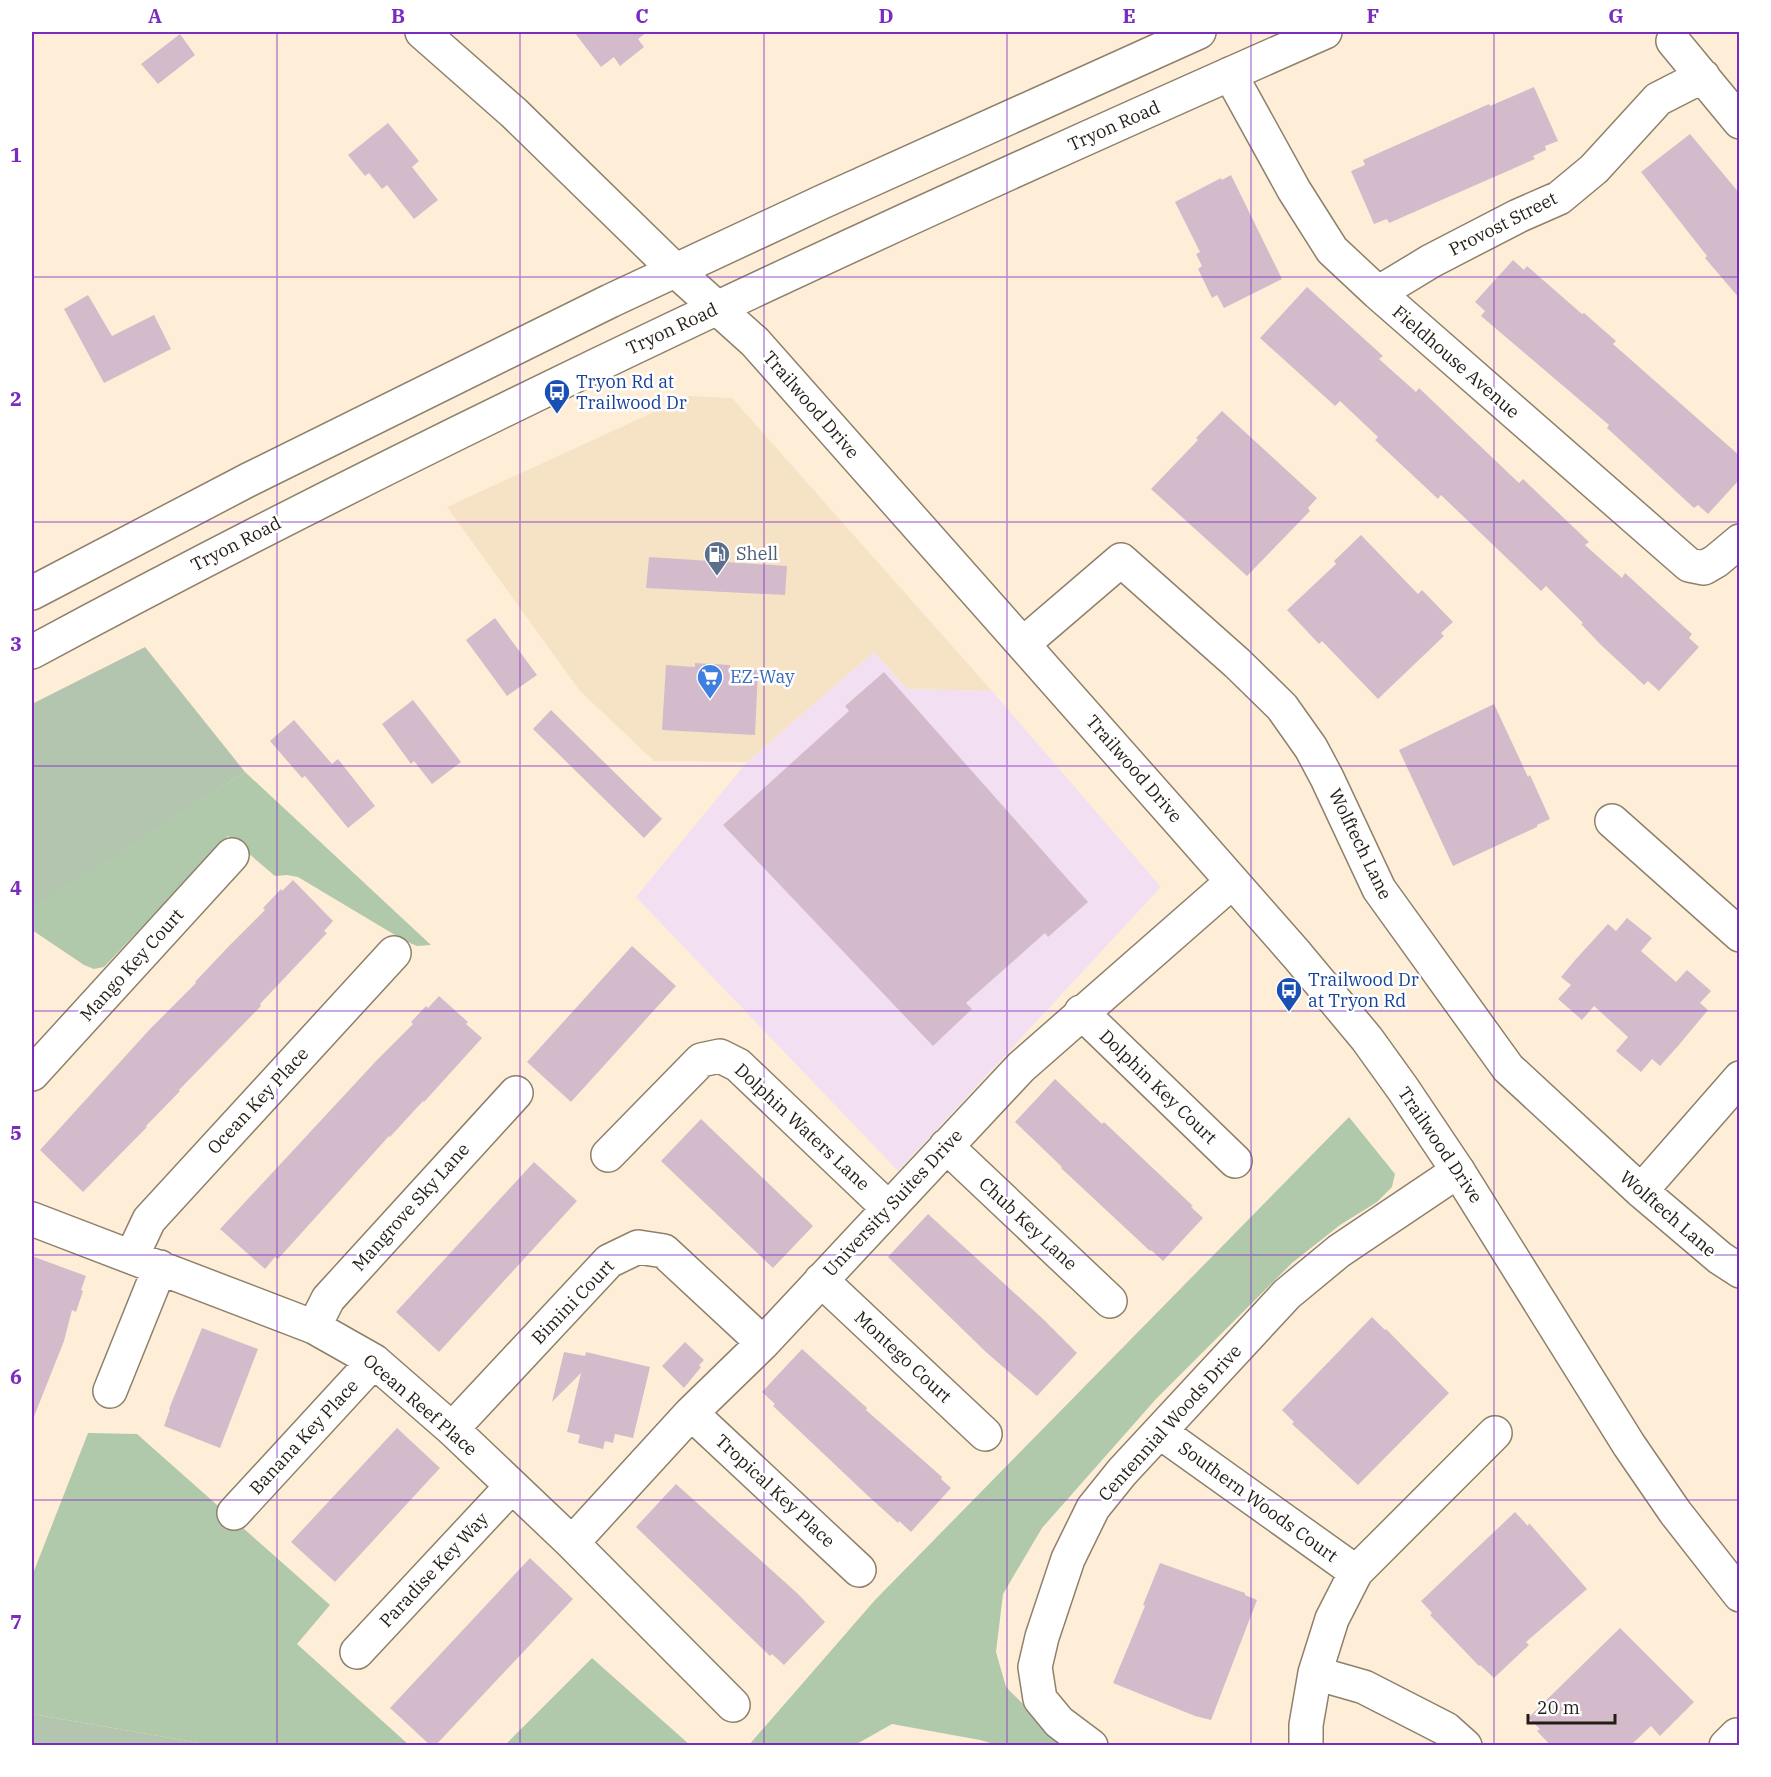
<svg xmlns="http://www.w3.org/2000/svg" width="1771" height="1777" font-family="'IBM Plex Serif',serif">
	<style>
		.built { fill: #f6e3c5 }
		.industrial { fill: #f2e0f2 }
		.green { fill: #b3c4af }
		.forest { fill: #b1c9ab }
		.building { fill: #d4bbcb }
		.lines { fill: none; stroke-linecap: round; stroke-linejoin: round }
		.street-casing { stroke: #8e806b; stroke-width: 36 }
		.secondary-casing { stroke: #8e806b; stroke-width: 36 }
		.primary-casing { stroke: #8e806b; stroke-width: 36 }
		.street { stroke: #fff; stroke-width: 33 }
		.secondary { stroke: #fff; stroke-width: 33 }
		.primary { stroke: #fff; stroke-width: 33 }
		.grid { fill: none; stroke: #7b2cbf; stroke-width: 1.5; stroke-opacity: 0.55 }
		.labels { text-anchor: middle; stroke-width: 5; stroke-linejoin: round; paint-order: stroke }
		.street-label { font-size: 18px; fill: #231d15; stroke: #fff }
		.transit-label { font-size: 18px; fill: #164399; stroke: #fff; text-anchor: start }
		.service-label { font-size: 18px; fill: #4e5e75; stroke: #fff; text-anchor: start }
		.shop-label { font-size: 18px; fill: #366cbe; stroke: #fff; text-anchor: start }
		.neatline { fill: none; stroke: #7b2cbf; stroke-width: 2 }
		.grid-label { font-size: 20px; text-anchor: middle; font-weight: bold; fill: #7b2cbf }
	</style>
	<rect width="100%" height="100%" fill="#feeed7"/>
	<path class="built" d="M689 396 732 398 992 691 907 689 874 652 747 762 654 761 580 691 447 507Z"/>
	<path class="industrial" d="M874 652 907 689 992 691 1161 887 898 1171 636 897 747 762Z"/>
	<path class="green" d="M145 647 245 772 32 909V704Z
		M32 1714 211 1745H32Z"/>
	<path class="forest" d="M245 772 431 945 417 946 405 941 298 877 287 875 275 876 228 836 104 967 94 969 84 965 32 930V909L34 906Z
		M1349 1117 1395 1174 1392 1187 1377 1202 1340 1225 1292 1263 1156 1399 1042 1528 1003 1594 996 1652 1006 1687 1064 1745H997L980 1740 892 1724 855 1745 748 1746 875 1600Z
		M88 1433 137 1434 330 1605 297 1644 409 1745H211L32 1714V1576Z
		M592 1658 690 1745H505Z"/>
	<path class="building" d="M574 32H647L638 39 644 47 620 66 614 57 601 67Z
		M180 34 195 55 158 84 141 64Z
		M1534 87 1558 141 1545 146 1546 150 1533 156 1535 159 1389 223 1387 219 1374 224 1351 171 1365 165 1363 160 1489 104 1490 106Z
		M388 123 419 161 412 167 438 200 414 219 387 185 382 189 369 173 365 176 348 155Z
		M1690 134 1740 194V299L1705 258 1707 256 1641 172Z
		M1231 175 1282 279 1224 308 1217 295 1212 298 1198 269 1202 266 1196 254 1200 252 1175 202 1221 178 1222 180Z
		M1513 260 1524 270 1527 266 1582 314 1584 313 1616 341 1613 344 1740 456V479L1708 514 1698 505 1694 508 1607 428 1609 425 1481 316 1485 311 1475 302Z
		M1307 287 1383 356 1379 359 1416 392 1419 388 1519 483 1523 479 1589 542 1585 545 1622 578 1625 573 1692 634 1689 638 1699 647 1659 691 1648 681 1644 685 1601 645 1581 624 1583 623 1546 586 1541 591 1441 495 1438 499 1375 440 1378 437 1340 401 1335 406 1260 338Z
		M88 295 112 336 154 315 171 349 104 383 64 309Z
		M1222 411 1317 498 1308 508 1310 511 1247 576 1151 489 1198 440 1196 438Z
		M1361 535 1418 594 1422 590 1453 622 1441 633 1444 636 1378 699 1322 641 1319 644 1287 610 1336 564 1334 561Z
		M649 557 787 566 785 595 646 588Z
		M495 618 537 675 507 696 466 640Z
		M695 663 730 665V669L758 670 755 735 662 730 666 665 695 667Z
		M884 672 1088 902 1048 937 1045 933 966 1003 972 1009 933 1046 723 825 849 711 845 706Z
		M413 700 461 762 432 784 414 761 411 764 382 724Z
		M1494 704 1528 777 1530 775 1550 819 1537 825V827L1453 866 1399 750Z
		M551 710 662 819 644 838 533 729Z
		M294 720 332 764 338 759 375 806 348 828 305 776 302 778 270 741Z
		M293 880 333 921 324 931 327 933 260 1004 261 1006 179 1090 180 1091 146 1126 147 1127 83 1192 40 1150 150 1029 196 983 195 982 228 947 265 910 263 908 281 889 282 891Z
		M1627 918 1652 938 1641 951 1676 982 1687 970 1711 991 1700 1003 1708 1010 1678 1046 1660 1066 1652 1059 1641 1072 1616 1051 1628 1037 1594 1006 1582 1020 1558 999 1571 985 1561 977 1576 959 1608 924 1616 931Z
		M632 946 676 986 571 1102 527 1062Z
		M439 996 468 1022 466 1024 482 1038 424 1102 423 1101 390 1137 389 1136 278 1259 275 1257 265 1269 220 1229 377 1060 413 1024 411 1022 426 1006 428 1008Z
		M1055 1079 1102 1124 1104 1122 1193 1206 1191 1207 1203 1218 1163 1261 1151 1250 1150 1251 1061 1168 1062 1167 1015 1122Z
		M701 1119 813 1226 773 1268 661 1161Z
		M534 1162 577 1201 439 1352 396 1312Z
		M928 1214 1043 1319 1077 1353 1037 1396 987 1353 888 1257Z
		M32 1256 86 1276 81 1290 83 1291 76 1312 72 1310 64 1341 33 1419H32Z
		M1372 1317 1385 1330 1386 1329 1449 1393 1358 1485 1292 1424 1294 1422 1282 1410Z
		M202 1328 258 1349 220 1448 164 1426 170 1409H169Z
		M685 1342 704 1360 699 1365 701 1367 684 1388 662 1366Z
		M802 1349 867 1408 866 1410 942 1477 941 1479 951 1488 911 1532 899 1521 898 1523 866 1494 773 1406 775 1404 762 1392Z
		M564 1352 585 1356 586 1352 650 1367 633 1438 615 1434 613 1443 605 1441 603 1449 578 1443 580 1435 567 1432 581 1373 552 1402Z
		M397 1428 440 1468 335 1582 291 1542Z
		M676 1484 797 1593 825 1622 784 1665 772 1654 770 1656 636 1527Z
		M1515 1512 1528 1526 1529 1523 1587 1589 1526 1642 1529 1645 1494 1678 1480 1665 1479 1666 1430 1615 1432 1613 1421 1601Z
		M530 1558 573 1599 435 1746H431L390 1708Z
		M1160 1563 1245 1593V1595L1257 1600 1211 1720 1195 1716 1113 1683 1145 1606 1143 1605Z
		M1620 1628 1694 1702 1660 1736 1651 1726 1630 1746H1551L1537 1731 1540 1729 1528 1718Z"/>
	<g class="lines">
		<g class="street-casing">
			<path id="street" d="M422 32 514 113 675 270
				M1673 41 1740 122
				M1230 74 1294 190 1332 250 1378 293 1689 565 1704 568 1716 561 1740 541
				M1378 293 1431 261 1518 216 1559 198 1594 169 1658 99 1703 76
				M1023 644 1121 560 1237 663 1282 707 1311 748 1327 778 1379 889 1508 1068 1641 1191 1720 1258 1740 1271
				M1612 821 1740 935
				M1081 1012 1235 1161
				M32 1074 232 855
				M946 1146 1110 1301
				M608 1155 701 1060 720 1056 738 1065 888 1208
				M1641 1191 1740 1078
				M32 1219 314 1327 374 1361 452 1429 572 1543 733 1705
				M132 1256 149 1220 394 953
				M821 1280 985 1434
				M314 1327 328 1299 516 1093
				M110 1391 160 1267
				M691 1413 859 1570
				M452 1429 609 1261 638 1247 664 1251 763 1343
				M1160 1432 1356 1572
				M234 1513 374 1361
				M572 1543 691 1413 763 1343 1021 1067 1232 882
				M357 1652 511 1487
				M1315 1673 1364 1687 1446 1729 1465 1746
				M1091 1746 1059 1722 1040 1699 1035 1667 1042 1637 1068 1559 1093 1508 1122 1472 1287 1294 1339 1251 1458 1171
				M1306 1746V1725L1315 1673 1332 1619 1356 1572 1495 1433
				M1726 1746 1737 1735"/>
		</g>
		<g class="secondary-casing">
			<path id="secondary" d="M675 270 755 342 1181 823 1297 955 1367 1039 1403 1089 1458 1171 1629 1445 1675 1512 1740 1595"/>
		</g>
		<g class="primary-casing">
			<path id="primary" d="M32 593 248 480 610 301 822 202 1199 32
				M32 652C453 425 887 225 1325 32"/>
		</g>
		<use href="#street" class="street"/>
		<use href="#secondary" class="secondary"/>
		<use href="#primary" class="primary"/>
	</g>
	<path class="grid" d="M277 32V1746M520 32V1746M764 32V1746M1007 32V1746M1251 32V1746M1494 32V1746M32 277H1740M32 522H1740M32 766H1740M32 1011H1740M32 1255H1740M32 1500H1740"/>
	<defs>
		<g id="bus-pin" transform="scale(1.35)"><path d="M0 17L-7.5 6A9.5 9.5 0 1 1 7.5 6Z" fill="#1a4fb4" stroke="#fff"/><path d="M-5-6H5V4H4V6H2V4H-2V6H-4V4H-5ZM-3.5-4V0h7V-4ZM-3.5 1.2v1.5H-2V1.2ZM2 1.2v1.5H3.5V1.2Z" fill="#fff"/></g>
		<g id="fuel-pin" transform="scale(1.35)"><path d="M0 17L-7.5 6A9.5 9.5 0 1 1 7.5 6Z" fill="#5c6f8a" stroke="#fff"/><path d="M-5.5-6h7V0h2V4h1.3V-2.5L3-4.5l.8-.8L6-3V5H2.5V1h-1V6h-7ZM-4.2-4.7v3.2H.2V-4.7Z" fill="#fff"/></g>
		<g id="supermarket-pin" transform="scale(1.35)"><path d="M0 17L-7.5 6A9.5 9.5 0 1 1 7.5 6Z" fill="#3f7fe0" stroke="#fff"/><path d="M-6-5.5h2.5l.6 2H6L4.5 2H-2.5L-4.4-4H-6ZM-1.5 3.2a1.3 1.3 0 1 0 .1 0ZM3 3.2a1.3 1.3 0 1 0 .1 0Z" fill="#fff"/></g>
	</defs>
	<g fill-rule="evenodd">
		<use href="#bus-pin" x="557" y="392"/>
		<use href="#fuel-pin" x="717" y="554"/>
		<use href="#supermarket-pin" x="710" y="677"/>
		<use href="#bus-pin" x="1289" y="990"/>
	</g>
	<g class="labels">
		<g class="street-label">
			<text transform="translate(1114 126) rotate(-24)" y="6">Tryon Road</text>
			<text transform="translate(1503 224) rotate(-27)" y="6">Provost Street</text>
			<text transform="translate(672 329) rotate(-25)" y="6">Tryon Road</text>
			<text transform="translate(1456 362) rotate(41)" y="6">Fieldhouse Avenue</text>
			<text transform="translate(811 405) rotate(49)" y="6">Trailwood Drive</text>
			<text transform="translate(236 544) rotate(-27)" y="6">Tryon Road</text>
			<text transform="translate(1134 769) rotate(49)" y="6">Trailwood Drive</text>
			<text transform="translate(1360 844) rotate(64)" y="6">Wolftech Lane</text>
			<text transform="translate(132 965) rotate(-48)" y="6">Mango Key Court</text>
			<text transform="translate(1158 1087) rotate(44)" y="6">Dolphin Key Court</text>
			<text transform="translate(258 1101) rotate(-47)" y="6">Ocean Key Place</text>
			<text transform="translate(802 1127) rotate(43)" y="6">Dolphin Waters Lane</text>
			<text transform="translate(1440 1145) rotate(56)" y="6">Trailwood Drive</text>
			<text transform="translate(893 1203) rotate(-47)" y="6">University Suites Drive</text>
			<text transform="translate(411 1207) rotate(-48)" y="6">Mangrove Sky Lane</text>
			<text transform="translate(1668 1214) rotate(41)" y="6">Wolftech Lane</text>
			<text transform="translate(1028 1224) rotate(43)" y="6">Chub Key Lane</text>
			<text transform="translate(573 1302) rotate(-46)" y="6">Bimini Court</text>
			<text transform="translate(903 1357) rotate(43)" y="6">Montego Court</text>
			<text transform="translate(420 1405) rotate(41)" y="6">Ocean Reef Place</text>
			<text transform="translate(1170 1423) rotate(-48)" y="6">Centennial Woods Drive</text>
			<text transform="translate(304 1437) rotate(-47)" y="6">Banana Key Place</text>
			<text transform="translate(775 1491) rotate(43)" y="6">Tropical Key Place</text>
			<text transform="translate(1258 1502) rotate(36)" y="6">Southern Woods Court</text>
			<text transform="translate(434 1570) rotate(-47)" y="6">Paradise Key Way</text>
		</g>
		<g class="transit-label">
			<text x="576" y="388">Tryon Rd at<tspan x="576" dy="21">Trailwood Dr</tspan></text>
			<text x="1308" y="986">Trailwood Dr<tspan x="1308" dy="21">at Tryon Rd</tspan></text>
		</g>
		<g class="service-label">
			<text x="736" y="560">Shell</text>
		</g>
		<g class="shop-label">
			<text x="730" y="683">EZ-Way</text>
		</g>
	</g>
	<rect width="1771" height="1777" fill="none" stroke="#ffffff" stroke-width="66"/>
	<path d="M1528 1714v9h87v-9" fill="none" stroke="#231d15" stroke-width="3"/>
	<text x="1537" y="1714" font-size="18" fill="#231d15" stroke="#ffffff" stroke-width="4.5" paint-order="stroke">20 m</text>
	<rect x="33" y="33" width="1705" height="1711" class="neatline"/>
	<g class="grid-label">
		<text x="155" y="23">A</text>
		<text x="398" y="23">B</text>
		<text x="642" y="23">C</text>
		<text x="886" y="23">D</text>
		<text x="1129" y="23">E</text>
		<text x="1373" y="23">F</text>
		<text x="1616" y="23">G</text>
		<text x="16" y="162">1</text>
		<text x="16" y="406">2</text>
		<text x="16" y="651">3</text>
		<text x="16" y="895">4</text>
		<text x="16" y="1140">5</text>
		<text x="16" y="1384">6</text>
		<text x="16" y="1629">7</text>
	</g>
</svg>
